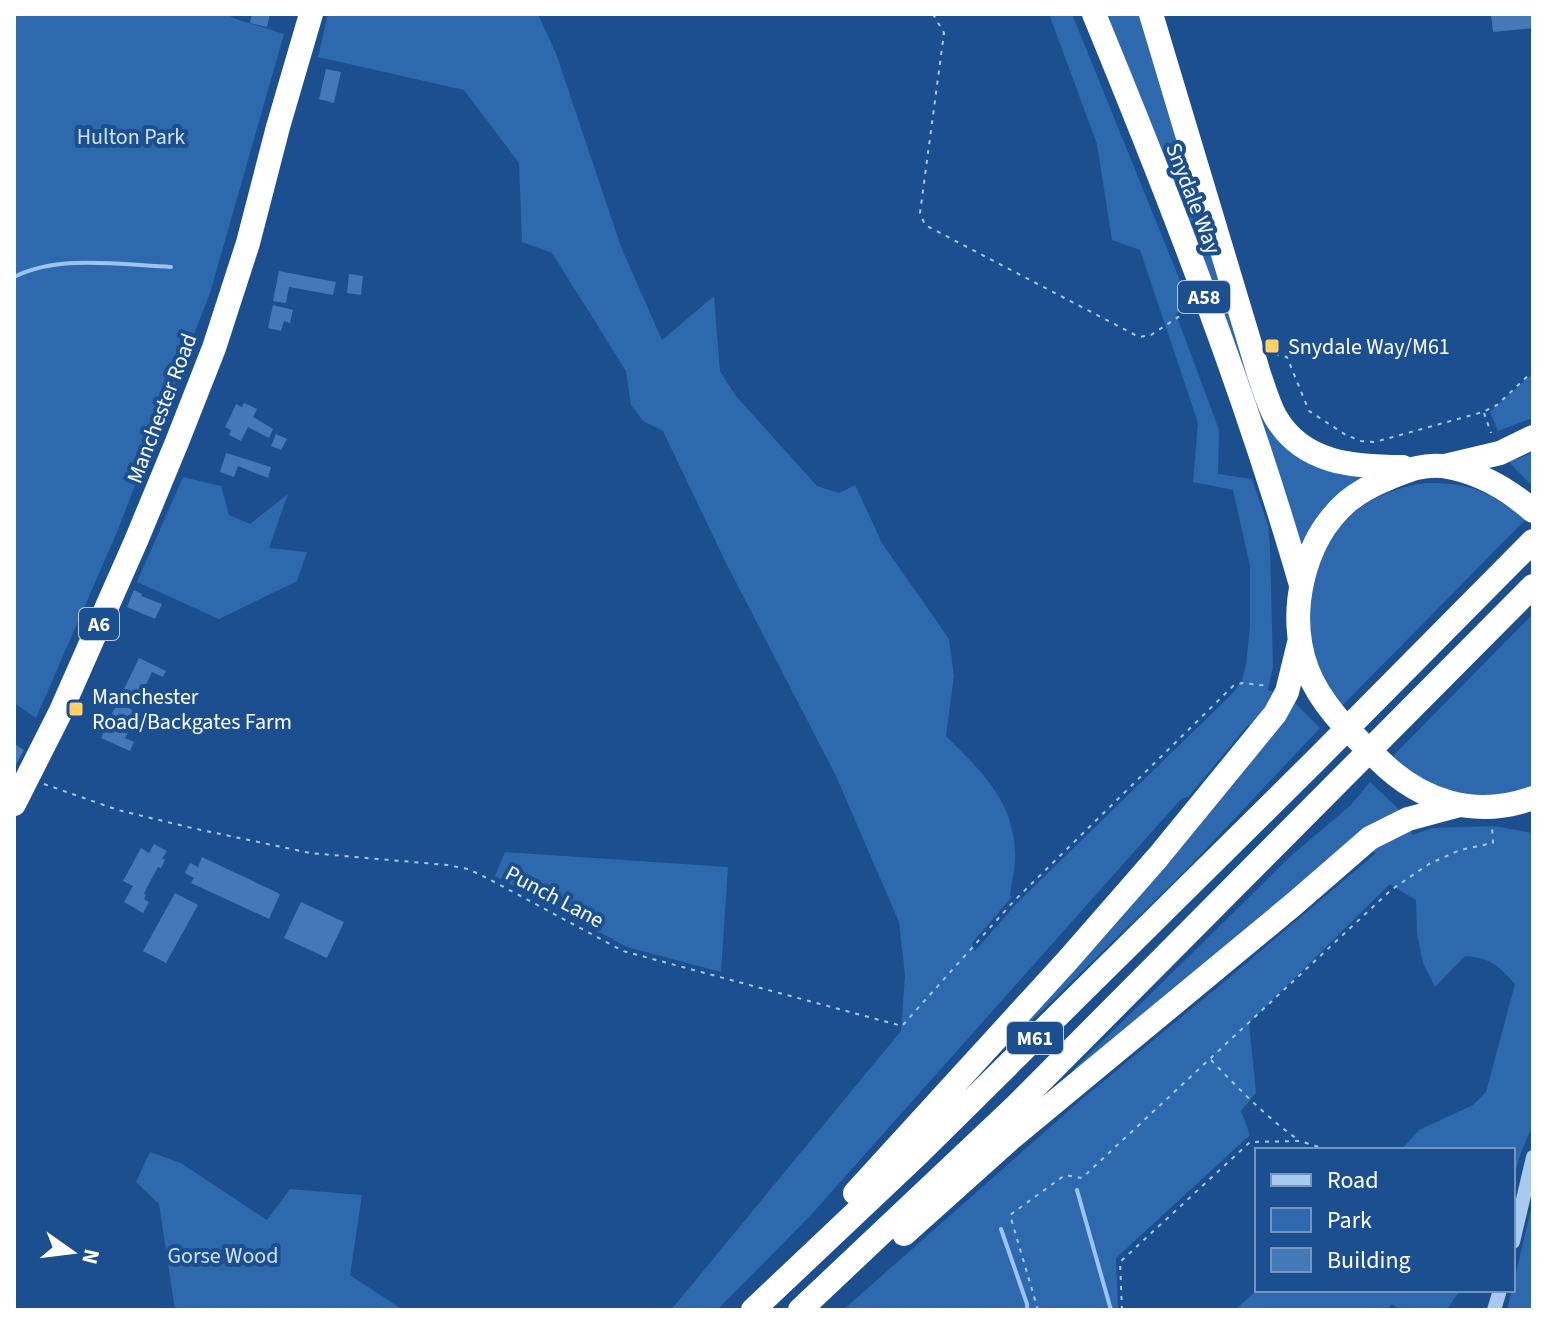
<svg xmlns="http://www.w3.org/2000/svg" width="1547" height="1324" font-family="'Source Sans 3',sans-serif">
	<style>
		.green { fill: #2e69ad }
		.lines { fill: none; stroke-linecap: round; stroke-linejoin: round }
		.stream { stroke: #9cc4f0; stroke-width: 4 }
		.building { fill: #4478b7 }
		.path { stroke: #a9c9ee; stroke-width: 2; stroke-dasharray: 4 6; stroke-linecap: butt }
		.minor { stroke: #a9c9ee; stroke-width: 14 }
		.highway { stroke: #fff; stroke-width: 24 }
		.poi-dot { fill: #ffd166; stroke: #1b4f8f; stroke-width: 3 }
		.labels { text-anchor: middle; stroke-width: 8; stroke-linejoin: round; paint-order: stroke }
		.shield { fill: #1b4f8f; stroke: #bbcadd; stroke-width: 2 }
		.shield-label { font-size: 20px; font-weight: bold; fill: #fff }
		.park-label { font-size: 22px; fill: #cfe3fa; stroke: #1b4f8f }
		.street-label { font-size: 22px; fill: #fff; stroke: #1b4f8f }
		.poi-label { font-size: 22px; fill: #fff; stroke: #1b4f8f; text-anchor: start }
	</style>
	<rect width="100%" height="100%" fill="#1b4f8f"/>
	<path class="green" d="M14 14H228L233 18 284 34 210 293 117 532 36 718 14 703Z
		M328 14H538L557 56 621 247 662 340 714 296 720 371 735 395 817 486 839 493 855 485 882 543 949 639 954 676 946 736C980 770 1013 800 1015 851 1016 865 1012 881 1010 895L1012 897 972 943 975 951 1018 902 1233 693 1242 680 1246 665 1250 626V566L1233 490 1193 482 1198 423 1140 250 1112 240 1097 144 1049 14H1072L1190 305 1176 314 1219 430 1218 474 1252 479 1268 525 1270 547 1273 666 1268 690 1273 692 1253 729 1248 725 1188 797 1182 798 810 1216 717 1310H671L901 1031 905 975 899 922 836 776 726 563 663 431 643 421 631 405 626 371 552 253 522 242 519 163 464 90 318 57Z
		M1101 14H1143L1226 294 1213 298Z
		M1227 297 1261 401 1323 469 1338 474 1365 478 1310 529 1301 544 1287 499 1215 302Z
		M1533 373V418L1498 431 1490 412Z
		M1533 451V487L1509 462 1527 455Z
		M183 477 221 486 229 515 250 524 288 494 269 548 307 552 297 581 219 619 137 582Z
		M1425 483C1473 482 1488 493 1527 518L1341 707C1327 684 1313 661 1310 633 1308 613 1311 591 1317 572 1334 518 1369 492 1425 483Z
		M1533 614V788L1490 797 1438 790 1391 758Z
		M1291 699 1320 728 1189 867 1006 1046 1004 1044Z
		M1370 782 1404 814 1077 1070 1074 1069 1292 855 1351 805Z
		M1494 826 1533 833V1125L1521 1152 1513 1181V1150H1401L1419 1130 1473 1105 1486 1092 1515 984C1499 966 1489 957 1465 956L1435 987 1423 963 1417 934 1416 900 1390 884 1249 1023 1256 1093 1241 1111 1250 1135 1116 1258 1118 1310H843L1082 1099 1230 977 1375 854 1374 849 1409 828 1413 835 1432 828Z
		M505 852 728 867 721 972 627 947 495 876Z
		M150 1152 181 1163 267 1220 290 1189 362 1195 350 1275 403 1310H175L159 1204 136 1182Z
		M1533 1201V1310H1507Z
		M1257 1290H1460L1447 1310H1401L1392 1304 1387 1310H1235Z"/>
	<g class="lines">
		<path class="stream" d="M14 277C58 254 122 265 171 267
			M1077 1190 1111 1310
			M1001 1229 1027 1304V1310"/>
	</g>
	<path class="building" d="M252 14H270L267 27 250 23Z
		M1491 14H1533V28L1493 32Z
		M326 69 341 72 334 103 319 99Z
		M279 271 336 282 333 295 289 287 286 303 273 301Z
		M349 274 363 276 361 295 347 293Z
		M273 305 293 310 290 323 284 321 281 331 268 328Z
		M244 403 257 409 253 417 273 429 269 438 248 427 241 441 229 435 231 430 225 427 231 415 236 404 242 407Z
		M276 434 287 439 281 450 271 446Z
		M226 453 271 467 268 478 238 466 234 477 220 472Z
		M134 590 142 594 141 596 162 604 155 619 127 607Z
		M139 658 166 671 163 677 152 672 141 695 152 700 149 706 122 693Z
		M117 703 146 716 142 726 133 722 125 738 134 742 130 751 101 738Z
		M14 744 24 750 14 768Z
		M154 844 167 851 162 859 165 860 161 868 158 867 144 893 146 895 144 899 149 902 143 913 124 902 133 886 123 881 141 848 149 853Z
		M202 857 280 894 269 919 191 883 194 878 185 873 190 863 198 867Z
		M175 893 198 905 166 963 143 951Z
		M301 902 344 922 327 958 284 938Z"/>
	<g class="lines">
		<path class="path" d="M933 14 944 33 920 213 925 225 1139 337 1151 335 1189 310
			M1275 354 1287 357 1309 411 1346 435 1361 441 1375 442 1483 412 1497 405 1533 371
			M1484 413 1491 433
			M44 784 118 810 192 828 310 853 447 865 468 869 487 878 623 951 902 1026 1013 902 1233 686 1242 683 1269 686
			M1211 1060C1238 1088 1265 1116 1297 1139
			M1038 1310 1010 1215 1065 1175 1082 1178 1391 890 1429 864 1460 850 1493 843 1492 827
			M1122 1310 1120 1262 1250 1142 1300 1141 1328 1150"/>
		<path class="minor" d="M1513 1242 1533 1157
			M1494 1310 1500 1290"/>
		<path class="highway" d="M1094 14C1171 201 1245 391 1301 585
			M1151 14 1259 374C1264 388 1268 403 1275 416 1302 464 1354 467 1403 467
			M1445 466 1500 453 1533 437
			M1533 511C1508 489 1476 471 1442 466 1422 464 1407 471 1389 478 1374 484 1360 491 1347 502 1302 541 1287 615 1307 669 1321 706 1351 733 1378 759 1421 802 1475 819 1533 798
			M14 804 60 713 136 541 177 442 214 348 248 243 278 127 311 14
			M855 1193 1067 961 1158 857 1275 714 1287 692 1299 643
			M904 1234 1010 1139 1294 904 1370 838 1408 819 1460 805
			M753 1310 919 1153 1314 762 1533 541
			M800 1310 1016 1106 1533 586"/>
	</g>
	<g class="poi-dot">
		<rect x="1264" y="338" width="16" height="16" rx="4"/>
		<rect x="68" y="701" width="16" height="16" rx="4"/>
	</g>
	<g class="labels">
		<g class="shield">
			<rect x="1178" y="281" width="52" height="32" rx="6"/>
			<rect x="79" y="608" width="40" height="32" rx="6"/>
			<rect x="1007" y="1022" width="56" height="32" rx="6"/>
		</g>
		<g class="shield-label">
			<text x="1204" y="304">A58</text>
			<text x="99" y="631">A6</text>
			<text x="1035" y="1045">M61</text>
		</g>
		<g class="park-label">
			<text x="131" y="144">Hulton Park</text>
			<text x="223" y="1263">Gorse Wood</text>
		</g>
		<g class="street-label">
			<text transform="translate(1194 198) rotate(69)" y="8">Snydale Way</text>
			<text transform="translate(161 408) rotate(-69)" y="8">Manchester Road</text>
			<text transform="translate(555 896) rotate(28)" y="8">Punch Lane</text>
		</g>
		<g class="poi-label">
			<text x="1288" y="354">Snydale Way/M61</text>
			<text x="92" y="704">Manchester<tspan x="92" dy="25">Road/Backgates Farm</tspan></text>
		</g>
	</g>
	<rect width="1547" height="1324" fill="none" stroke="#ffffff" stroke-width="32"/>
	<rect x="1255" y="1148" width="260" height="144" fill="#1b4f8f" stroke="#7695bc" stroke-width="2"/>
	<rect x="1271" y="1174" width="40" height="12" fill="#a9c9ee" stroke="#7695bc" stroke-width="2"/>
	<text x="1327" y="1188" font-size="24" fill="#ffffff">Road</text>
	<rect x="1271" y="1208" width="40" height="24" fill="#2e69ad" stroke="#7695bc" stroke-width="2"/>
	<text x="1327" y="1228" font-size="24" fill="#ffffff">Park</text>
	<rect x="1271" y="1248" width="40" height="24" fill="#4478b7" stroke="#7695bc" stroke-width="2"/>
	<text x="1327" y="1268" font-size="24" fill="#ffffff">Building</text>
	<g transform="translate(72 1252) rotate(104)" stroke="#1b4f8f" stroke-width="6" paint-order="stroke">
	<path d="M0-6L14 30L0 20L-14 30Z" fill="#ffffff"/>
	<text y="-12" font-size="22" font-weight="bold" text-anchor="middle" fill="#ffffff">N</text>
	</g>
</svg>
